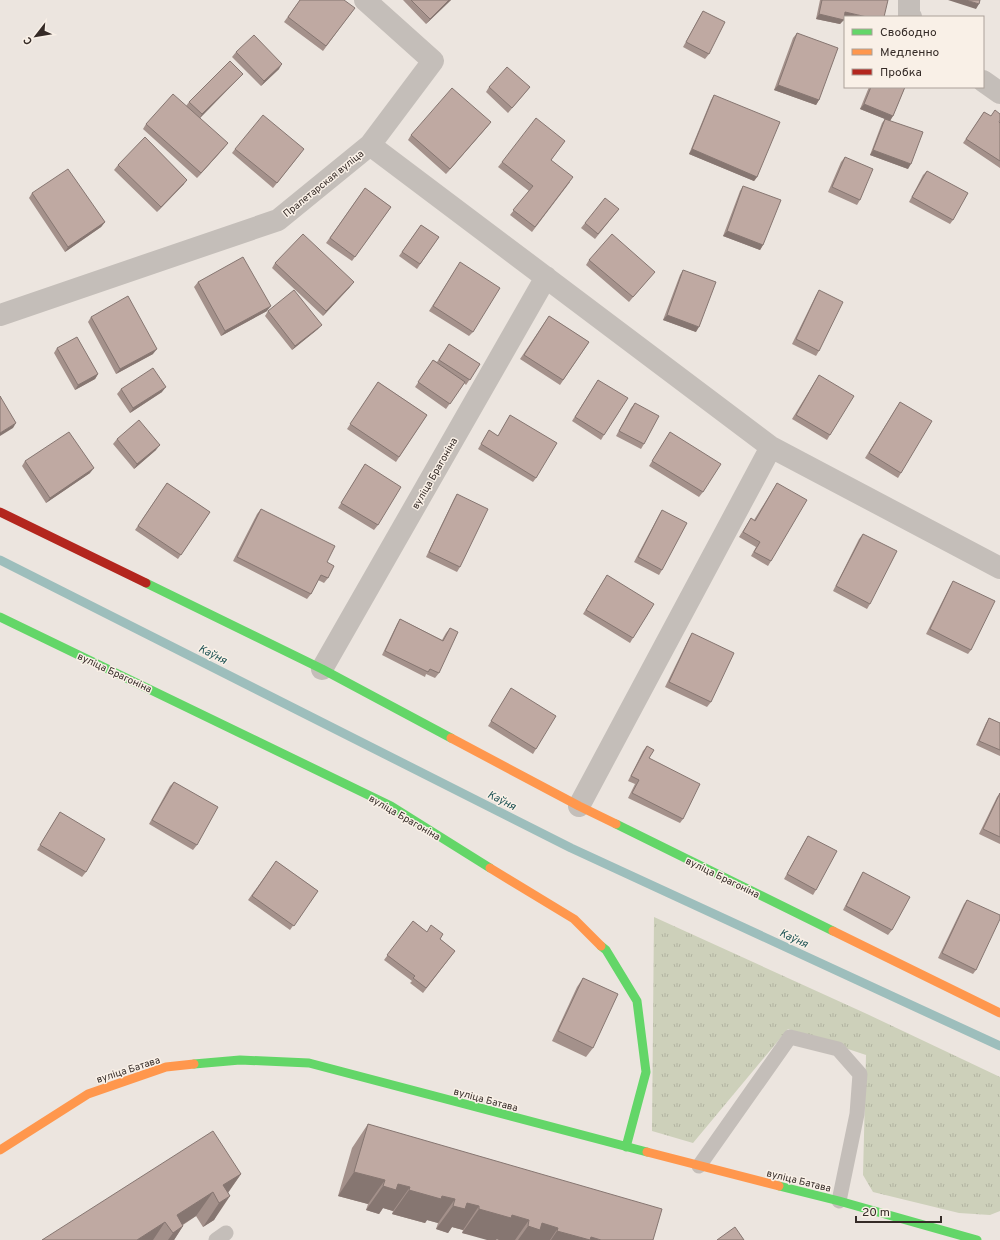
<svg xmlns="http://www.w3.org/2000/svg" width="1000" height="1240" font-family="Overpass,sans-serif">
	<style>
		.grass { fill: url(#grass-tufts) }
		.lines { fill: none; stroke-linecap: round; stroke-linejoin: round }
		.stream { stroke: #9dbebc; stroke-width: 9 }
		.lane { stroke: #c4beb9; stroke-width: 15 }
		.street { stroke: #c4beb9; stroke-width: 22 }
		.fast { stroke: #63d668; stroke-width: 9 }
		.slow { stroke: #ff974d; stroke-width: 9 }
		.jam { stroke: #b3261e; stroke-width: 9 }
		.wall { fill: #a4918b }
		.shaded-wall { fill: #867671 }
		.building { fill: #bfa9a2; stroke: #867671 }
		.labels { text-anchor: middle; stroke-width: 3; stroke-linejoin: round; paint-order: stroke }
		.street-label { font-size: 10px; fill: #352b27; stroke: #f9f0e7 }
		.water-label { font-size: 11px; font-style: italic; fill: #1e5355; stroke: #f9f0e7 }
	</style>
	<defs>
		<pattern id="grass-tufts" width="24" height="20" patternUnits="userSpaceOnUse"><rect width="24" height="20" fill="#cdd0ba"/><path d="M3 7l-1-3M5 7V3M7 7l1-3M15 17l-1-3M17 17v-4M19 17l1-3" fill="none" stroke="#b1b3a0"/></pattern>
	</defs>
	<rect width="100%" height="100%" fill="#ece5df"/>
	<path class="grass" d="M654 917 867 1014 1000 1077V1211L990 1215 959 1213 873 1192 863 1175 866 1055 788 1029 693 1143 652 1131Z"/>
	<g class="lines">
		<path class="stream" d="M0 560 571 848 1000 1046"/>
		<path class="lane" d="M699 1166 790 1037 838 1049 860 1074 857 1114 839 1201
			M216 1240 226 1233"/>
		<path class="street" d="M909 0V15L911 17
			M983 81 1000 93
			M370 145 771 447 1000 568
			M0 315 278 220 370 145 433 61 365 0
			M322 669 546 277
			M579 806 771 447"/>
		<path class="fast" d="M146 583 322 669 451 738
			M0 617 391 806 490 868
			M616 824 833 931
			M601 946 606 950 637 1001 646 1072 626 1147
			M194 1064 240 1060 309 1063 647 1152
			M779 1186 839 1201 977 1240"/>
		<path class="slow" d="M451 738 579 806 616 824
			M490 868 574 919 601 946
			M833 931 1000 1013
			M0 1150 88 1094 166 1067 194 1064
			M647 1152 779 1186"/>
		<path class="jam" d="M0 512 146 583"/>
	</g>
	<path class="wall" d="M300 0 351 13 323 51 284 22Z
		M403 0H451L426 24Z
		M820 0H888L845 17 840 24 816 19Z
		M703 11 709 54 705 59 683 47 700 16Z
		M797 33 819 100 816 105 774 90 793 38Z
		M236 52 279 69 261 86 232 57Z
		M239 78 200 118 224 148 197 178 143 129 146 124 186 106 189 102Z
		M489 87H530L526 92 508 113 486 92Z
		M869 87H905L893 116 890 120 908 169 870 155 882 123 885 119 860 109Z
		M714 95 757 177 754 181 689 154 711 100Z
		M984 112 1000 123V168L963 143Z
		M491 122 487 127 446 174 408 140 411 135Z
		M565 141 551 160 570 182 532 232 510 215 529 191 498 167 502 162Z
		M235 149 301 153 273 188 232 153Z
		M845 157 860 200 857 205 828 192 841 162Z
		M118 165 184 184 157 212 114 170Z
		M927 171 953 220 950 224 909 202 923 175Z
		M743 186 763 245 760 250 723 236 740 191Z
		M365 188 391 207 352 261 326 243Z
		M32 193 105 222 101 227 65 252 29 198Z
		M619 209 595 239 581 228 585 223Z
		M421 225 439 237 417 269 399 256Z
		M589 260 651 276 629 302 586 265Z
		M275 263 350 287 323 316 272 268Z
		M457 267 473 332 469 336 429 311Z
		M683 270 696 332 663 320 680 275Z
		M198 282 267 311 221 336 194 287Z
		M819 290V351L816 356 792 344 816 295Z
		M268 311 318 329 292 350 265 316Z
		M549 316 589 342 560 385 520 359Z
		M91 317 153 354 116 374 88 322Z
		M449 344 480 364 466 385 464 383 446 409 415 387 433 360 437 362Z
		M57 348 98 374 95 379 75 390 54 353Z
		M819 375 830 435 827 440 792 419Z
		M598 380 604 435 601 440 572 421Z
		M378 382 427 415 396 462 347 429Z
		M121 389 162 392 130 413 117 394Z
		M900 402 901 473 898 478 865 458Z
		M635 403 644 444 641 449 616 436 631 408Z
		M510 415 536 478 533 482 478 449 489 430 498 436Z
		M670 432 703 492 699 497 649 466Z
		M117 439 156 450 134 469 113 444Z
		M25 461 90 473 46 503 22 466Z
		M365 464 378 525 374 530 338 508Z
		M167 483 210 512 178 559 135 530Z
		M777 483 771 561 768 566 751 556 756 547 739 537 751 518 754 520Z
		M457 494 460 567 457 572 426 557 454 499Z
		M261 509 327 562 328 578 324 583 318 580 311 594 307 599 233 561 257 514Z
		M662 510V570L659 575 634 562 659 515Z
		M863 534 870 604 867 609 833 591 859 539Z
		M607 575 633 638 630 643 583 614Z
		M953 581 971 650 968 654 926 634 950 586Z
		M400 619 442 640 446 633 450 628 439 673 435 678 426 674 425 677 382 655 397 624Z
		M692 633 711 702 707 707 665 687 689 638Z
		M511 688 536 749 533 754 488 726Z
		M989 718 1000 723V756L976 745 986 723Z
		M647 746 649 758 683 819 680 823 628 798 635 784 628 781 643 751Z
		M174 782 197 845 193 850 149 824 170 786Z
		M1000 793V844L979 834 997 797Z
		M60 812 86 872 82 877 37 850Z
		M808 836 816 890 813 895 784 879 805 841Z
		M276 861 318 891 290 930 248 900Z
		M863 872 892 930 888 935 843 910 860 877Z
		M967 900 976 970 973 974 938 958 964 904Z
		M413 921 427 932 440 939 455 951 423 993 410 983 412 981 384 960Z
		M583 978 593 1048 586 1057 552 1041 577 987Z
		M368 1124 653 1240H499L462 1233 463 1230 452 1227 448 1233 436 1229 438 1223 427 1220 425 1223 392 1214 393 1211 383 1208 379 1214 366 1210 368 1204 338 1196 352 1148Z
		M241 1174 228 1193 214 1220 203 1227 196 1216 183 1225V1226L174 1240H42Z"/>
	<path class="shaded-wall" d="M449 0H451L426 24 430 19Z
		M948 0H966L979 4 976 9Z
		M845 12 867 17H845V18L842 17Z
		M819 14 844 20 840 24 816 19Z
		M282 64 279 69 261 86 264 81Z
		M243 74 239 78 199 119 202 114Z
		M778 85 819 100 816 105 774 90Z
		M864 104 893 116 890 121 860 109Z
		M491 122 487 127 446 174 450 169Z
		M228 143 224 148 197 178 201 173Z
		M692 149 757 177 754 181 689 154Z
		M873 150 911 164 908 169 870 155Z
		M187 180 184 184 157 212 161 207Z
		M105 222 101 227 65 252 68 247Z
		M727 231 763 245 760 250 723 236Z
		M354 282 350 287 323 316 326 311Z
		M271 306 267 311 221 336 225 331Z
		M667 315 699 327 696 332 663 320Z
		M322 325 318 329 292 350 295 346Z
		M157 349 153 354 116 374 120 369Z
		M98 374 95 379 75 390 78 385Z
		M166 387 162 392 130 413 133 408Z
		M16 423 13 428 0 436V433Z
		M160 445 156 450 134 469 137 464Z
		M94 468 90 473 46 503 50 498Z
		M354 1172 385 1180 368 1204 338 1196Z
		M241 1174 224 1198 223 1185Z
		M398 1184 410 1187 393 1211 383 1208 379 1214 366 1210 383 1186Z
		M409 1190 442 1196 455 1199 438 1223 427 1220 425 1223 392 1214Z
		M213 1192 196 1216 172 1231 177 1215Z
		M230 1196 214 1220 203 1227 219 1203Z
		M467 1203 479 1206 463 1230 452 1227 448 1233 436 1229 453 1206Z
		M479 1209 512 1215 529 1220 515 1240H499L497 1239 496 1240H487L462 1233Z
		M165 1222 153 1240H137Z
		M542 1223 558 1228 550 1240H518L528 1226Z
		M183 1226 174 1240H168L173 1233Z
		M557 1231 591 1237 601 1240H551Z"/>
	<path class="building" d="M300 0H344L355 8 326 46 288 17Z
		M411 0H449L430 19Z
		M822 0H888L884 17H867L845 12 844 20 819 14Z
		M966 0H980L979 4Z
		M703 11 725 22 709 54 686 42Z
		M797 33 838 48 819 100 778 85Z
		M254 35 282 64 264 81 236 52Z
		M230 61 243 74 202 114 189 102Z
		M507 67 530 87 512 108 489 87Z
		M871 87H905L893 116 864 104Z
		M452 88 491 122 450 169 411 135Z
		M173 94 228 143 201 173 146 124Z
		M714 95 780 122 757 177 692 149Z
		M995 110 1000 114V120L999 122 1000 123V161L966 139 984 112 991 116Z
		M263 115 304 149 277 183 235 149Z
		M536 118 565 141 551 160 573 177 535 227 513 210 533 186 502 162Z
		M885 119 923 132 911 164 873 150Z
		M145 137 187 180 161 207 118 165Z
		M845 157 873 169 860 200 832 187Z
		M68 169 105 222 68 247 32 193Z
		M927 171 968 193 953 220 912 197Z
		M743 186 781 200 763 245 727 231Z
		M365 188 391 207 355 257 330 238Z
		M605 198 619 209 598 234 585 223Z
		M421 225 439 237 420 264 402 252Z
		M303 234 354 282 326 311 275 263Z
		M612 234 655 272 633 297 589 260Z
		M243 257 271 306 225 331 198 282Z
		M460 262 500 288 473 332 433 306Z
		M683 270 716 282 699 327 667 315Z
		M294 290 322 325 295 346 268 311Z
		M819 290 843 302 819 351 796 339Z
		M128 296 157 349 120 369 91 317Z
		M549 316 589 342 563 380 524 355Z
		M77 337 98 374 78 385 57 348Z
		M449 344 480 364 470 380 439 360Z
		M433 360 465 382 450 404 418 382Z
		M153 368 166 387 133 408 121 389Z
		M819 375 854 396 830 435 796 415Z
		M598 380 628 398 604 435 575 417Z
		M378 382 427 415 399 457 350 424Z
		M0 396 16 423 0 433Z
		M900 402 932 421 901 473 869 453Z
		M635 403 659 416 644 444 619 431Z
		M510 415 557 443 536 478 481 444 489 430 498 436Z
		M139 420 160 445 137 464 117 439Z
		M69 432 94 468 50 498 25 461Z
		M670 432 721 464 703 492 652 461Z
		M365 464 401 487 378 525 341 503Z
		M167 483 210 512 181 555 138 526Z
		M777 483 807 500 771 561 754 552 760 542 743 532 751 518 755 521Z
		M457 494 488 509 460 567 429 552Z
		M261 509 335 546 327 562 334 566 328 578 321 575 311 594 237 557Z
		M662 510 687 523 662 570 638 557Z
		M863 534 897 551 870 604 836 586Z
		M607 575 654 604 633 638 586 610Z
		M953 581 995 601 971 650 930 629Z
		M400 619 443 641 450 628 458 632 439 673 430 669 428 672 385 651Z
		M692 633 734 653 711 702 669 682Z
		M511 688 556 716 536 749 491 721Z
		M989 718 1000 723V750L979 741Z
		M647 746 654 750 649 758 700 784 683 819 632 793 639 780 631 776Z
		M174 782 218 807 197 845 152 820Z
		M1000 793V837L983 829Z
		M60 812 105 839 86 872 40 845Z
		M808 836 837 851 816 890 787 874Z
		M276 861 318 891 294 926 252 896Z
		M863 872 910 897 892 930 846 906Z
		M967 900 1000 915V919L976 970 942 953Z
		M413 921 427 932 431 925 443 934 440 939 455 951 426 988 413 978 415 976 387 955Z
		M583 978 618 994 593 1048 558 1031Z
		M368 1124 662 1209 653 1240H601L591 1237 590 1240 557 1231 558 1228 542 1223 540 1230 528 1226 529 1220 512 1215 511 1218 479 1209V1206L467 1203 465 1209 453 1206 455 1199 442 1196 441 1199 409 1190 410 1187 398 1184 396 1190 383 1186 385 1180 354 1172Z
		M213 1131 241 1174 223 1185 230 1196 219 1203 213 1192 177 1215 183 1226 173 1233 165 1222 137 1240H42Z
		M735 1227 744 1240H717Z"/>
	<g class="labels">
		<g class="street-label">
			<text transform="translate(323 183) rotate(-39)" y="4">Пралетарская вуліца</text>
			<text transform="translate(434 473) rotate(-60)" y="4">вуліца Брагоніна</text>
			<text transform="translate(115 672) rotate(25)" y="4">вуліца Брагоніна</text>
			<text transform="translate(405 817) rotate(30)" y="4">вуліца Брагоніна</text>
			<text transform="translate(723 877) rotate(26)" y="4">вуліца Брагоніна</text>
			<text transform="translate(128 1069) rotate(-18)" y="4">вуліца Батава</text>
			<text transform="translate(486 1099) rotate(15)" y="4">вуліца Батава</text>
			<text transform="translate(799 1180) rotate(14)" y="4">вуліца Батава</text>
		</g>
		<g class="water-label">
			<text transform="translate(213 654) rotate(27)" y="4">Каўня</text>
			<text transform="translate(502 800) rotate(27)" y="4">Каўня</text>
			<text transform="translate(794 938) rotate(25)" y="4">Каўня</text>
		</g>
	</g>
	<rect x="844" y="16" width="140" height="72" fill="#f9f0e7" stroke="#aba19a"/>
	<rect x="852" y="29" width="20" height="6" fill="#63d668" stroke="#aba19a"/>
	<text x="880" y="36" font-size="12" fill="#352b27">Свободно</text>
	<rect x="852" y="49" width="20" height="6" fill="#ff974d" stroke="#aba19a"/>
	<text x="880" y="56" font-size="12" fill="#352b27">Медленно</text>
	<rect x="852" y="69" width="20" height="6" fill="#b3261e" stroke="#aba19a"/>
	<text x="880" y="76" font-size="12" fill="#352b27">Пробка</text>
	<g transform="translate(36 36) rotate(239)" stroke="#f9f0e7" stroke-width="3" paint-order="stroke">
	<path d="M0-3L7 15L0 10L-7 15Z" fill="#352b27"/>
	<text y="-6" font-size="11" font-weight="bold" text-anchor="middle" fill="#352b27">С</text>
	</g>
	<path d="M856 1216v6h85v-6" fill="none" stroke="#352b27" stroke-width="2"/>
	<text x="862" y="1216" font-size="12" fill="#352b27" stroke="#f9f0e7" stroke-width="3" paint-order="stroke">20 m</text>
</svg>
